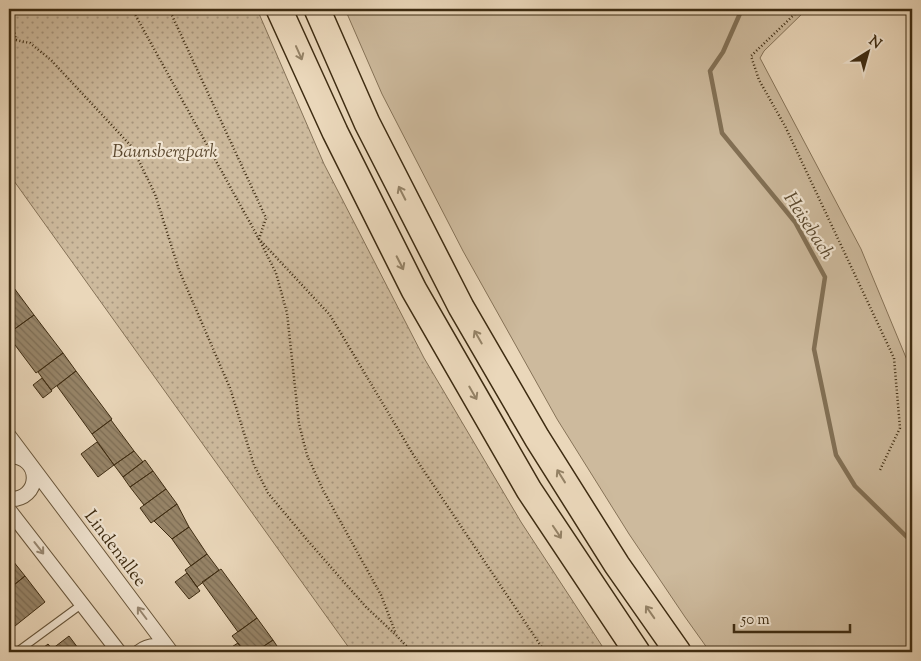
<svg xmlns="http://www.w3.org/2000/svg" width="921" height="661" font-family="'Sorts Mill Goudy',serif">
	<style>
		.grass { fill: #cdba9d; stroke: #867358 }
		.park { fill: url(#park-dots); stroke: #867358 }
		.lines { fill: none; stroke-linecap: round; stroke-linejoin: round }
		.stream { stroke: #827055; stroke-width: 4.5 }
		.building { fill: url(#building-back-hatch); stroke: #3e2c12 }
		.service-casing { stroke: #69573c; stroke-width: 9 }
		.minor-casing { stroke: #69573c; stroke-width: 16 }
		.motorway-casing { stroke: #3e2c12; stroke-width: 28 }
		.path { stroke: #3e2c12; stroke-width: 2.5; stroke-dasharray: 1 2.5; stroke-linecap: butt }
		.service { stroke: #f1e5d2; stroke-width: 7 }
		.minor { stroke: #f1e5d2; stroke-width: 14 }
		.motorway { stroke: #ead7ba; stroke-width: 25 }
		.oneway { stroke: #948266 }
		.oneway2 { stroke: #988872 }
		.labels { text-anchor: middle; stroke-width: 4.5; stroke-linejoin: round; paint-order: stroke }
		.park-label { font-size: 18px; font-style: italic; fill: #5b482e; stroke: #f1e5d2 }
		.street-label { font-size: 18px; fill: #3e2c12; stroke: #f1e5d2 }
		.water-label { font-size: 19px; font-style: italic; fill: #5a482e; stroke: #f1e5d2 }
	</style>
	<defs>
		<pattern id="park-dots" width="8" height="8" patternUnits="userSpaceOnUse" patternTransform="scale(1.25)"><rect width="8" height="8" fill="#cdba9d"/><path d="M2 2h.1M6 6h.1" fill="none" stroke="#a8977f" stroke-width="1.8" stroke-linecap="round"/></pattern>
		<pattern id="building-back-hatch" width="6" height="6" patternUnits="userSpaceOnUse" patternTransform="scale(1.25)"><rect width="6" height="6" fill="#978569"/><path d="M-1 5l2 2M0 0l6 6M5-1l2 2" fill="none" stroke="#7d6d55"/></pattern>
	</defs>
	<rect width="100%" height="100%" fill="#ead7ba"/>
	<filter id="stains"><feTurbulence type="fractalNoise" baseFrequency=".004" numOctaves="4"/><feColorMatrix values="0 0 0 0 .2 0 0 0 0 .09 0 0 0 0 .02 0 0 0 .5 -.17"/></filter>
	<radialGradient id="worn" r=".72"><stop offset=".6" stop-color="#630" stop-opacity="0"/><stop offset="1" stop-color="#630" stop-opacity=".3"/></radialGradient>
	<path class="grass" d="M345 9H807L764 51 760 58 861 249 912 372V423L910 430 912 433V652H710L685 617 629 534 557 419 463 251 382 94Z"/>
	<path class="park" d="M9 9H257L324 164 424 358 521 522 606 652H352L9 174Z"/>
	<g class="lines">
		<path class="stream" d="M742 9 723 52 710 71 722 133 795 222 825 277 814 349 836 455 855 486 912 542"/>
	</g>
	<path class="building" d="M9 281 14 288 9 291Z
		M14 288 34 315 9 333V291Z
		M34 315 63 353 36 373 9 337V333Z
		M63 353 76 371 51 390 38 372Z
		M76 371 112 419 92 434 57 386Z
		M42 378 52 391 43 398 33 385Z
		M111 420 134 451 114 465 92 434Z
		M97 442 114 465 98 477 81 454Z
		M134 451 143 462 123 477 114 465Z
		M145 460 153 471 130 487 123 477Z
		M153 471 166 489 144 505 130 487Z
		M166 489 177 504 151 523 140 508Z
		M177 504 189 527 172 539 154 521Z
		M189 527 207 554 191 566 172 539Z
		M207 554 219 570 197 587 185 570Z
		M9 556 25 576 9 589Z
		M221 569 257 618 238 632 202 582Z
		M187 573 200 591 189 599 175 582Z
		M25 576 45 602 15 626 9 618V589Z
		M257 618 273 640 255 652H245L232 636Z
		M69 636 81 652H48L52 649Z
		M273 640 277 646 268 652H255Z
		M238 643 244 652H228L227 650Z
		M48 644 52 649 48 652H38Z
		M277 646 282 652H268Z"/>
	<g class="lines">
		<g class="service-casing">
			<path id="service" d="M18 651 82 604"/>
		</g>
		<g class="minor-casing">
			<path id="minor" d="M9 436 171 652
				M9 456C43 456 41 501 9 499
				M9 510 119 652
				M139 652C149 644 161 644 170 652"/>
		</g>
		<g class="motorway-casing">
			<path id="motorway" d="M279 9 335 132 414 290 529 490 637 652
				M317 9 367 123 461 307 537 438 617 565 678 652"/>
		</g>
		<path class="path" d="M9 9 16 40
			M132 9 259 239 276 273 287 313 299 424 307 455 323 490 381 595 396 634
			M169 9 266 218 259 239 330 315 414 456 545 652
			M800 9 751 56 759 80 785 126 894 358 900 428 880 470
			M9 41 16 40 30 43 51 60 132 147 155 194 179 270 230 388 254 465 268 493 308 541 366 607 396 635 412 652"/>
		<use href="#service" class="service"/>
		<use href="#minor" class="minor"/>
		<use href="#motorway" class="motorway"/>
	</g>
	<defs><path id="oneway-shaft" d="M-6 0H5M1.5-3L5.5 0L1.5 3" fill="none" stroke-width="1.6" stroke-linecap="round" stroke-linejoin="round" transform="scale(1.25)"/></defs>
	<g class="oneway">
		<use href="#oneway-shaft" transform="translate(299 53) rotate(66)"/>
		<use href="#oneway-shaft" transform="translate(402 193) rotate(-117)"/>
		<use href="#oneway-shaft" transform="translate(400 263) rotate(63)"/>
		<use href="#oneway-shaft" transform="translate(478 337) rotate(-120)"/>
		<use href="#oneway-shaft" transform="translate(473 393) rotate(60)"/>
		<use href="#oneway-shaft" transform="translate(561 476) rotate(-122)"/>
		<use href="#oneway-shaft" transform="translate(557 532) rotate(56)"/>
		<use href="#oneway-shaft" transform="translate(650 612) rotate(-125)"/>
	</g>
	<g class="oneway2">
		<use href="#oneway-shaft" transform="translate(39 548) rotate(52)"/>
		<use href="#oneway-shaft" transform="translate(142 613) rotate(-127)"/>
	</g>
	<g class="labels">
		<g class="park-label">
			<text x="165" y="157">Baunsbergpark</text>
		</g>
		<g class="street-label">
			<text transform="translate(116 548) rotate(53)" y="6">Lindenallee</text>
		</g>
		<g class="water-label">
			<text transform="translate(810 225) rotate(57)" y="7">Heisebach</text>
		</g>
	</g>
	<rect width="921" height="661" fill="none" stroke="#ead7ba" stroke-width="30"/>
	<rect x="10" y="10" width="901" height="641" fill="none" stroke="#3e2c12" stroke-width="2.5"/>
	<rect x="15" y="15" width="891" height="631" fill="none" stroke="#3e2c12"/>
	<g transform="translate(868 52) rotate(37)" stroke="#f1e5d2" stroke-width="4" paint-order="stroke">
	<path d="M0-4L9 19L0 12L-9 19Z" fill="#3e2c12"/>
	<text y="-8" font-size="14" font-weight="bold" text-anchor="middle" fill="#3e2c12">N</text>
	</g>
	<path d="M734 624v8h116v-8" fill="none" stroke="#3e2c12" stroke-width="2.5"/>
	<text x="741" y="624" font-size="15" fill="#3e2c12" stroke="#f1e5d2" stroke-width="4" paint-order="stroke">50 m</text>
	<rect width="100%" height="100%" filter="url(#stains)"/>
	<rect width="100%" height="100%" fill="url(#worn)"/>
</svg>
